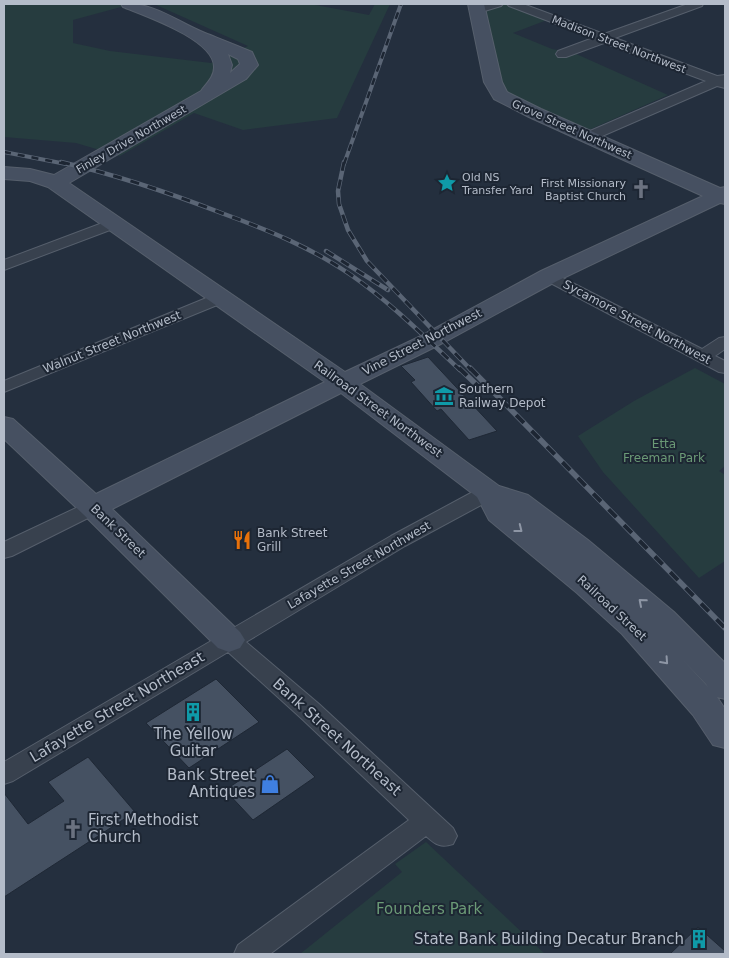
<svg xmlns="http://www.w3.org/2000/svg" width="729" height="958" font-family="'DejaVu Sans',sans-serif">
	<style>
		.green { fill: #263c3f }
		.building { fill: #455162; stroke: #1f2835 }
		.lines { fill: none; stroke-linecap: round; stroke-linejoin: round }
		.street-casing { stroke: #565f6c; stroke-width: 2 }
		.secondary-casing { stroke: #565f6c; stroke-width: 2 }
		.street { fill: #38414e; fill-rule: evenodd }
		.secondary { fill: #465061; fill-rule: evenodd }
		.rail-far2-casing { stroke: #5a6575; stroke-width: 4 }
		.rail-far1-casing { stroke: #5a6575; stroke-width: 4.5 }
		.rail-casing { stroke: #5a6575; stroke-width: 5.5 }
		.rail-far2 { stroke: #1d2633; stroke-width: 2.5; stroke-dasharray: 7; stroke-linecap: butt }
		.rail-far1 { stroke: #1d2633; stroke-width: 3; stroke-dasharray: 9; stroke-linecap: butt }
		.rail { stroke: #1d2633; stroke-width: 4; stroke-dasharray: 11; stroke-linecap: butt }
		.oneway { stroke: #8e96a5 }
		.labels { text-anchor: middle; stroke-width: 4; stroke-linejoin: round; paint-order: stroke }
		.far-street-label { font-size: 11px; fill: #b4bcc9; stroke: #1d2633 }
		.far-poi-label { font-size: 11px; fill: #b4bcc9; stroke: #1d2633; text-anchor: start }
		.street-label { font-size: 12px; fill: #b4bcc9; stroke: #1d2633 }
		.poi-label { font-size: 12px; fill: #b4bcc9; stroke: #1d2633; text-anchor: start }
		.park-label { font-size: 12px; fill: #6b9a76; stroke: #1d2633 }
		.near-street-label { font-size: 15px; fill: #b4bcc9; stroke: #1d2633 }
		.near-poi-label { font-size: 15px; fill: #b4bcc9; stroke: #1d2633; text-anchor: end }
		.near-park-label { font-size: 15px; fill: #6b9a76; stroke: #1d2633 }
	</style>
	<rect width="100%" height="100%" fill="#242f3e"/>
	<path class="green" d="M4 4H132L73 20V43L110 51 211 63 248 46 154 4H310L369 15 375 4H390L337 118 243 130 194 113 120 156 76 143 4 137Z
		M505 4 547 20 513 33 552 49 574 53 668 95 591 129H581L500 89 484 10Z
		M695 368 725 384V466L719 471 725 475V561L699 578 603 472 578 436 634 401Z
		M426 842 545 954H300L402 872 395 864Z"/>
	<path class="building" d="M428 357 497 431 469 440 441 409 437 411 411 382 415 380 401 366Z
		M216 679 259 722 189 768 146 723Z
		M287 749 315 777 253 820 225 790Z
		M88 757 135 812 4 897V793L28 824 64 801 48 782Z
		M698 927 725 951V954H670Z"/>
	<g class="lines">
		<g class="street-casing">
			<path id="street" d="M486 4H503L501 6 478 13 472 10 474 8Z
				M507 4H523L604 34 688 4H703L702 6 615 38 717 76 725 75V88L717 86 593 140H583L581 137 583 134 706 81 604 43 566 57H558L556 54 558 51 593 38 509 6Z
				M113 219 118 221 121 224 118 227 4 270V260Z
				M549 271 702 349 719 338 725 337V349L715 356 725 361V373L719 372 543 279 541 276 543 273Z
				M221 292 227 293 229 297 227 301 4 392V381Z
				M489 485 496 487 499 492 496 497 405 546 246 642 319 704 453 828 457 836 453 844C441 848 436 845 426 836L270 954H234L238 945 409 820 301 718 228 652 13 781 4 784V762L391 536 482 487Z
				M93 500 100 502 103 507 100 512 12 556 4 558V542Z"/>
		</g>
		<g class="secondary-casing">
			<path id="secondary" d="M121 4C155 2 175 21 205 33 220 39 236 45 252 52L258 65 246 79 69 183 345 372 421 336 541 271 703 196 529 117 494 99 484 82 468 4H484L502 82 507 92 541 109 720 188 725 187V204L720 203 557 281 437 346 360 384 499 486 528 495 588 540 674 612 725 663V699L717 697 725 709V748L713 745 693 715 622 634 577 593 489 520 477 497 341 393 112 509 240 632 245 640 240 648 229 652 218 648 83 514 4 439V417L13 419 96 494 325 382 48 187 30 181 4 179V167L30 169 54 175 201 91C206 84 214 77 214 68 216 40 145 16 123 7ZM228 54 238 59 240 64 230 73 232 65ZM682 659 706 684 708 687Z"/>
		</g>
		<use href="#street" class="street"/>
		<use href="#secondary" class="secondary"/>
		<g class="rail-far2-casing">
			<path id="rail-far2" d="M4 152 66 164
				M344 164 401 4"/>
		</g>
		<g class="rail-far1-casing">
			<path id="rail-far1" d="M61 162C117 175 170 193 224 214 268 230 312 248 351 275 390 302 425 337 460 370
				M344 162 338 191 339 204 348 230 367 261 471 370
				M326 251 388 290"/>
		</g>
		<g class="rail-casing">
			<path id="rail" d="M459 368 479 387
				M470 368 725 628"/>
		</g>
		<use href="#rail-far2" class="rail-far2"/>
		<use href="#rail-far1" class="rail-far1"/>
		<use href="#rail" class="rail"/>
	</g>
	<defs><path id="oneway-chevron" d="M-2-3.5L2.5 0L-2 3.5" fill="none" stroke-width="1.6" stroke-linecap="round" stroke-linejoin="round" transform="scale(1.25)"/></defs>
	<g class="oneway">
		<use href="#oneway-chevron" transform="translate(519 529) rotate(38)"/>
		<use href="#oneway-chevron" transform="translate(642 602) rotate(-139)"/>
		<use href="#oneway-chevron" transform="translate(665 661) rotate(48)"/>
	</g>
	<defs>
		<g id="sight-bare" transform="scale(1.5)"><path d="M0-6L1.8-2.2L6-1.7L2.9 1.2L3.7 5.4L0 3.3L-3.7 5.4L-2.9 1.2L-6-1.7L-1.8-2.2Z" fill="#0f9aa8" stroke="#1d2633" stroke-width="2.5" paint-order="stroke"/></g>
		<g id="church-bare" transform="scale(1.5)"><path d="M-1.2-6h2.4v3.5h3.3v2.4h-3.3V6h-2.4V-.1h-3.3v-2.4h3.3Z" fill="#6b7280" stroke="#1d2633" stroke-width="2.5" paint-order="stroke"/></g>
		<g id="museum-bare" transform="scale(1.5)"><path d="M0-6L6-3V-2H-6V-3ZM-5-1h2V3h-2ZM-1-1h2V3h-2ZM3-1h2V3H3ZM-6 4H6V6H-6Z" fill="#0f9aa8" stroke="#1d2633" stroke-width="2.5" paint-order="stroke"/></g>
		<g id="restaurant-bare" transform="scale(1.5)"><path d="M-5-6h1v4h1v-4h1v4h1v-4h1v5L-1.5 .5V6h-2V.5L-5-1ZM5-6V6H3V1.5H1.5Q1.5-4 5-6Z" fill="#e8710a" stroke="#1d2633" stroke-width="2.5" paint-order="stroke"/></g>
		<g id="building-bare" transform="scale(1.5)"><path d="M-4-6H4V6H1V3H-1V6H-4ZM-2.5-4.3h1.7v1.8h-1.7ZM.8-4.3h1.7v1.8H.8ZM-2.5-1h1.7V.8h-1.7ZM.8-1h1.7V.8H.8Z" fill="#0f9aa8" stroke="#1d2633" stroke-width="2.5" paint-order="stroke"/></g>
		<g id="shop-bare" transform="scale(1.5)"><path d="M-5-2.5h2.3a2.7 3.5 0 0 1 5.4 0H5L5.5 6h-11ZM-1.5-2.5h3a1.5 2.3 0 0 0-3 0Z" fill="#3f7fe0" stroke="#1d2633" stroke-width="2.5" paint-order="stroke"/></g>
	</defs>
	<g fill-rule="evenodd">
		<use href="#sight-bare" x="447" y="183"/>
		<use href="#church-bare" x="641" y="189"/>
		<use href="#museum-bare" x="444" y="396"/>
		<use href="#restaurant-bare" x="242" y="540"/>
		<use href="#building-bare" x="193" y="712"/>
		<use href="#shop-bare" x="270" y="784"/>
		<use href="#church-bare" x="73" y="829"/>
		<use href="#building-bare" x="699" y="939"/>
	</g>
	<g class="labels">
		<g class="far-street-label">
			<text transform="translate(619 44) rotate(21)" y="4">Madison Street Northwest</text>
			<text transform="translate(572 129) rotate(24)" y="4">Grove Street Northwest</text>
			<text transform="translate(131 139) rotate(-30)" y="4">Finley Drive Northwest</text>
		</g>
		<g class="far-poi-label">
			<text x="462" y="181">Old NS<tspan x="462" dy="13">Transfer Yard</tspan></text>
			<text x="626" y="187" text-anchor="end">First Missionary<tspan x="626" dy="13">Baptist Church</tspan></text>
		</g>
		<g class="street-label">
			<text transform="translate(637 322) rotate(28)" y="4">Sycamore Street Northwest</text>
			<text transform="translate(112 342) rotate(-22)" y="4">Walnut Street Northwest</text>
			<text transform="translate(422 342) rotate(-27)" y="4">Vine Street Northwest</text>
			<text transform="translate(378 409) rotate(36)" y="4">Railroad Street Northwest</text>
			<text transform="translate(118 531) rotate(44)" y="4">Bank Street</text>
			<text transform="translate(359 565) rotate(-30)" y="4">Lafayette Street Northwest</text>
			<text transform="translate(612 608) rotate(43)" y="4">Railroad Street</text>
		</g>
		<g class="poi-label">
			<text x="459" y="393">Southern<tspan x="459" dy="14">Railway Depot</tspan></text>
			<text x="257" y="537">Bank Street<tspan x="257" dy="14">Grill</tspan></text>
		</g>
		<g class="park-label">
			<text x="664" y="448">Etta<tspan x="664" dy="14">Freeman Park</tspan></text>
		</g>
		<g class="near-street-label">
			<text transform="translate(117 707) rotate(-31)" y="5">Lafayette Street Northeast</text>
			<text transform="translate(337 737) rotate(42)" y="5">Bank Street Northeast</text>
		</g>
		<g class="near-poi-label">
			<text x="193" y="739" text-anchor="middle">The Yellow<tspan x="193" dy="17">Guitar</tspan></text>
			<text x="255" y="780">Bank Street<tspan x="255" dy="17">Antiques</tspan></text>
			<text x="88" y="825" text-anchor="start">First Methodist<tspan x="88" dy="17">Church</tspan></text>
			<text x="684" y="944">State Bank Building Decatur Branch</text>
		</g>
		<g class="near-park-label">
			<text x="429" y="914">Founders Park</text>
		</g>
	</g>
	<rect width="729" height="958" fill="none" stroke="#b4bcc9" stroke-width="10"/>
</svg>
